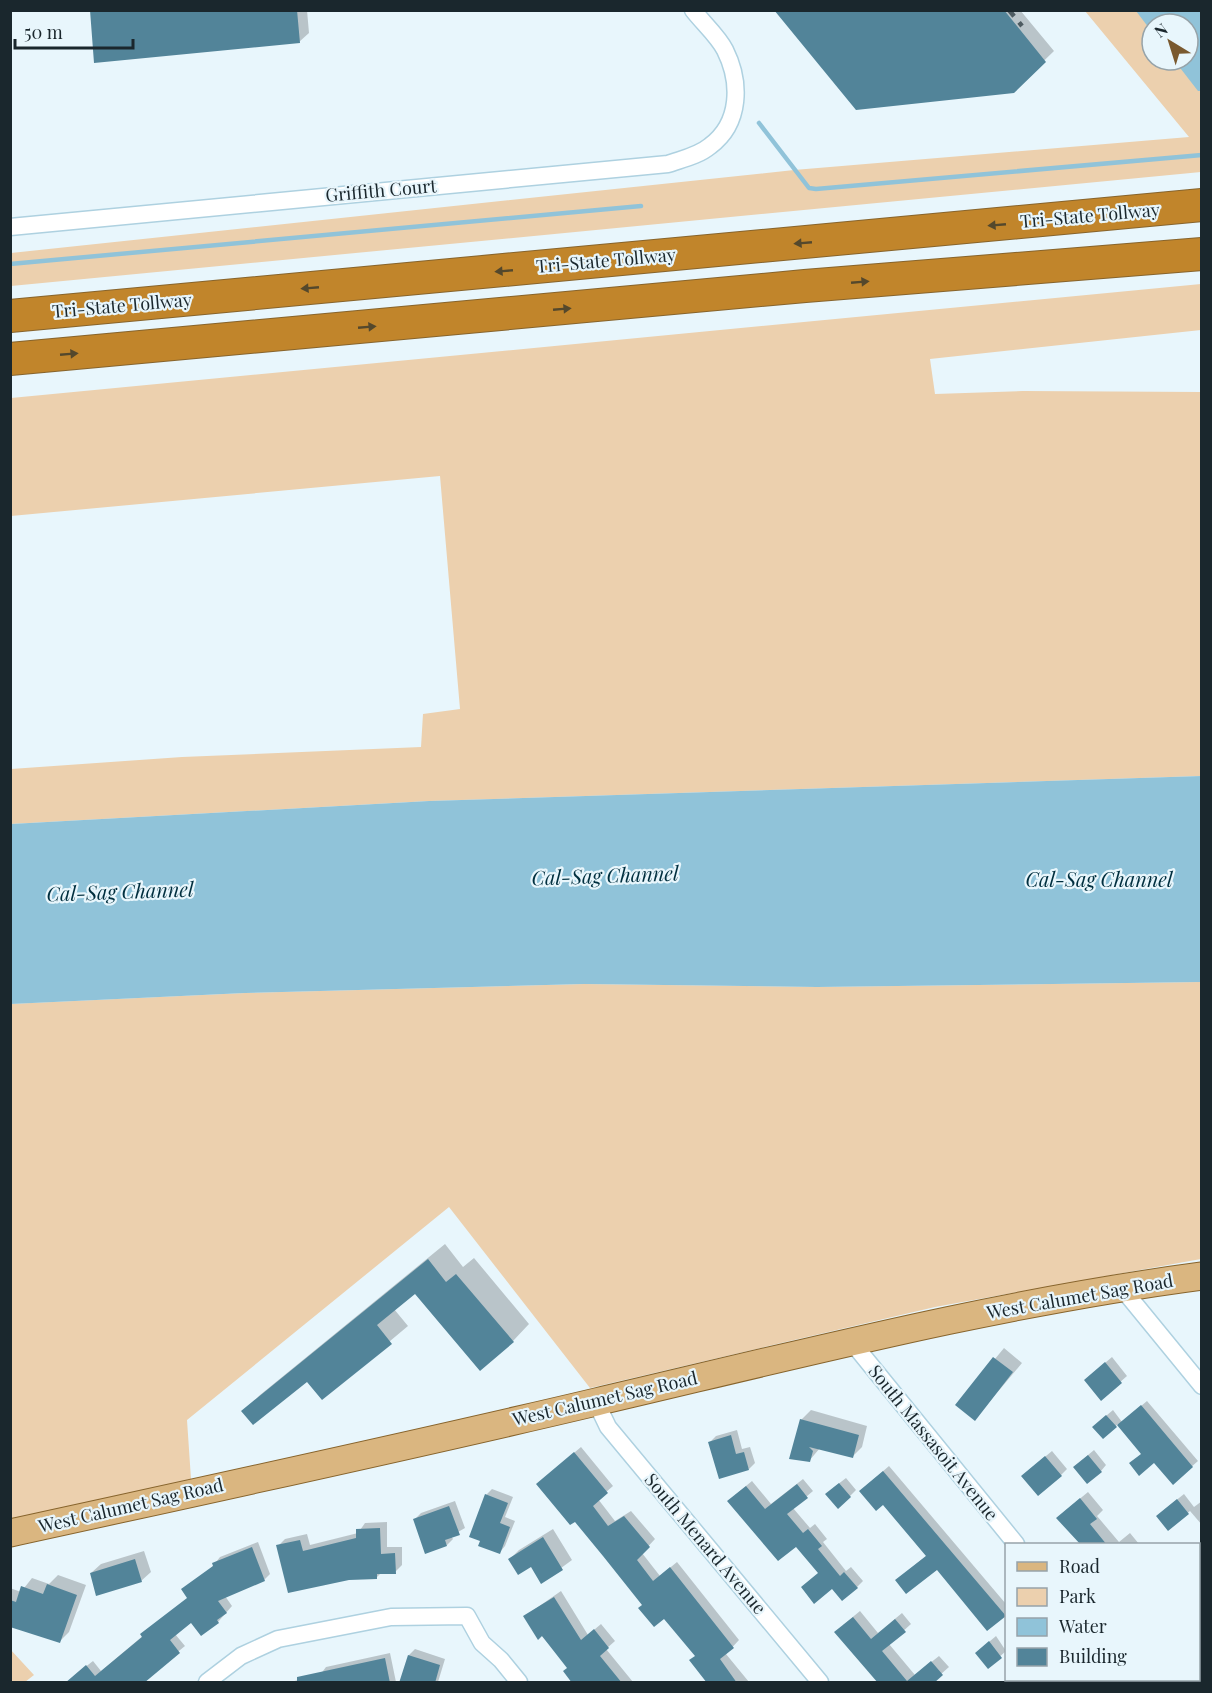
<svg xmlns="http://www.w3.org/2000/svg" width="1212" height="1693" font-family="'Playfair Display',serif">
	<style>
		.green { fill: #ecd0ae; fill-rule: evenodd }
		.water { fill: #90c3d9 }
		.shadow { fill: #0003 }
		.lines { fill: none; stroke-linecap: round; stroke-linejoin: round }
		.stream { stroke: #90c3d9; stroke-width: 4.5 }
		.building { fill: #528499 }
		.street-casing { stroke: #aed1e0; stroke-width: 19 }
		.primary-casing { stroke: #87642c; stroke-width: 29 }
		.highway-casing { stroke: #87642c; stroke-width: 34 }
		.street { stroke: #fff; stroke-width: 16 }
		.primary { stroke: #dab680; stroke-width: 27 }
		.highway { stroke: #c1852b; stroke-width: 32 }
		.rail { stroke: #4d5b61; stroke-width: 4.5; stroke-dasharray: 8 8; stroke-linecap: butt }
		.oneway { fill: #54482c }
		.labels { text-anchor: middle; stroke-width: 4.5; stroke-linejoin: round; paint-order: stroke }
		.street-label { font-size: 18px; fill: #1a272d; stroke: #e8f6fc }
		.water-label { font-size: 20px; font-style: italic; fill: #002f3f; stroke: #e8f6fc }
	</style>
	<rect width="100%" height="100%" fill="#e8f6fc"/>
	<path class="green" d="M1085 11H1201V172L11 286V253L794 170 1189 137ZM1152 24H1188V60H1152Z
		M1201 284V330L930 359 935 394 1023 391 1201 392V776L429 801 11 824V769L182 757 421 747 423 714 460 709 440 476 11 516V398Z
		M1201 982V1259L935 1307 590 1388 449 1207 187 1420 191 1479 11 1520 10 1004 245 993 584 984 817 987Z
		M10 1649 34 1675 25 1682H11Z"/>
	<path class="water" d="M1136 11H1201V91H1198L1174 60H1188V24H1152V32Z
		M1201 776V982L817 987 584 984 245 993 11 1004V824L429 801Z"/>
	<path class="shadow" d="M91 10H307L309 33 299 42Z
		M776 10H1020L1054 51 1013 91Z
		M445 1244 463 1267 474 1258 529 1324 513 1341 415 1292 394 1309 408 1326 322 1398 307 1380 243 1411 260 1395Z
		M1004 1348 1022 1363 975 1419 957 1405Z
		M1112 1357 1127 1376 1101 1399 1092 1374Z
		M1147 1401 1198 1461 1173 1483 1155 1461 1142 1453 1118 1424 1103 1437 1100 1421 1113 1410 1122 1422Z
		M811 1410 867 1426 862 1447 852 1457 820 1448 809 1461 801 1420Z
		M737 1430 742 1449 750 1447 755 1463 749 1469 710 1442 716 1436Z
		M581 1447 613 1486 598 1499 615 1521 631 1511 655 1539 642 1553 660 1576 677 1562 739 1640 726 1654 749 1682H709L696 1655 664 1617 644 1605 544 1478Z
		M1094 1450 1106 1465 1101 1471 1081 1461Z
		M1052 1451 1067 1469 1061 1475 1029 1470Z
		M889 1466 1006 1604V1613L988 1629 937 1568 897 1580 927 1555 867 1485Z
		M846 1478 856 1490 850 1496 833 1488Z
		M803 1479 813 1491 793 1508 810 1528 815 1524 827 1539 823 1542 846 1571 851 1567 863 1581 857 1587 819 1573 796 1544 735 1495 752 1481 771 1504Z
		M492 1489 513 1497 505 1517 515 1521 505 1546 500 1552 486 1495Z
		M1088 1492 1103 1510 1097 1516 1119 1542 1130 1533 1139 1544H1082L1065 1511Z
		M1184 1494 1194 1507 1202 1501V1525L1190 1511 1169 1529 1164 1510Z
		M455 1501 465 1528 451 1536 453 1539 447 1545 415 1519 421 1513Z
		M387 1522V1547H402V1565L395 1572 381 1573 376 1578 278 1546 285 1539 307 1534 310 1545 358 1533 365 1523Z
		M553 1529 572 1560 542 1582 532 1565 510 1559 519 1550Z
		M258 1542 270 1574 264 1580 225 1596 232 1606 218 1622 192 1620 175 1634 185 1646 141 1682 75 1675 93 1661 101 1671 188 1598 220 1557Z
		M144 1551 151 1572 141 1581 91 1573 101 1564Z
		M58 1575 86 1585 69 1632 59 1642 10 1626V1588L21 1592 32 1578 49 1584Z
		M561 1591 588 1635 601 1624 615 1641 606 1649 633 1682H574L569 1668 525 1616Z
		M860 1611 878 1633 902 1613 911 1624 889 1644 915 1675 939 1656 949 1667 932 1682H879L843 1625Z
		M1201 1620 1202 1619V1634L1198 1630Z
		M996 1636 1006 1651 988 1667 983 1647Z
		M1199 1638 1202 1641V1682H1193L1190 1680H1198Z
		M415 1649 445 1659 438 1682H400L409 1655Z
		M390 1653 396 1682H290L320 1675 326 1667Z
		M1023 1680H1068L1070 1682H1025Z"/>
	<g class="lines">
		<path class="stream" d="M759 123 809 188 816 189 1202 155
			M10 264 641 206"/>
	</g>
	<path class="building" d="M90 10H297L300 43 94 63Z
		M774 10H1004L1046 62 1014 93 856 110Z
		M428 1259 446 1282 456 1274 514 1342 480 1371 415 1294 377 1325 392 1344 322 1400 307 1382 253 1425 241 1411Z
		M993 1357 1013 1372 975 1421 955 1405Z
		M1105 1362 1122 1383 1101 1401 1084 1380Z
		M1141 1405 1193 1467 1173 1485 1154 1463 1139 1476 1129 1463 1141 1454 1117 1425Z
		M1106 1415 1117 1427 1103 1439 1092 1427Z
		M800 1419 859 1435 853 1458 809 1447 813 1451 810 1462 789 1459Z
		M731 1435 736 1454 744 1452 749 1470 719 1479 708 1442Z
		M574 1452 608 1493 593 1506 608 1526 624 1516 650 1547 637 1560 653 1581 670 1567 734 1648 720 1659 737 1683H707L689 1660 695 1656 664 1619 654 1627 638 1608 642 1605 603 1556 575 1522 570 1525 536 1484Z
		M1088 1455 1102 1472 1087 1484 1073 1467Z
		M1045 1456 1062 1476 1038 1496 1021 1476Z
		M883 1471 1006 1616 987 1631 937 1570 906 1594 895 1580 926 1556 883 1505 876 1511 859 1491Z
		M839 1483 851 1497 838 1509 825 1494Z
		M797 1484 808 1498 787 1514 803 1533 808 1529 822 1546 818 1549 840 1576 844 1572 858 1588 842 1601 832 1589 814 1604 801 1587 818 1573 796 1547 778 1561 727 1501 746 1486 765 1509Z
		M485 1494 508 1503 500 1523 510 1527 500 1554 478 1546 480 1541 469 1537Z
		M1080 1498 1097 1519 1090 1524 1107 1545H1081L1056 1518Z
		M1177 1499 1189 1514 1168 1531 1156 1516Z
		M449 1506 460 1535 445 1540 447 1546 425 1554 413 1519Z
		M380 1528 381 1554 395 1553 396 1574H377V1579L349 1580 288 1593 276 1545 300 1540 303 1551 356 1538V1529Z
		M543 1537 563 1570 541 1584 531 1567 518 1575 508 1559Z
		M252 1547 265 1581 218 1601 227 1613 217 1620 219 1623 201 1636 191 1623 170 1640 180 1653 144 1683H65L86 1665 95 1676 142 1637 140 1634 187 1598 181 1589 213 1566 212 1563Z
		M135 1559 142 1582 96 1596 90 1573Z
		M47 1584 77 1595 60 1643 10 1627V1600L16 1602 21 1586 43 1594Z
		M554 1597 581 1640 594 1629 609 1648 600 1656 622 1683H572L563 1671 567 1668 542 1636 538 1640 523 1616Z
		M853 1617 871 1639 895 1619 906 1632 882 1651 907 1681 931 1661 943 1675 934 1683H878L834 1632Z
		M989 1641 1002 1658 988 1669 975 1653Z
		M408 1655 440 1665 435 1683H399Z
		M385 1658 390 1683H297V1677Z"/>
	<g class="lines">
		<g class="street-casing">
			<path id="street" d="M10 227 668 164C682 159 698 156 710 146 741 123 741 82 725 50 718 36 703 23 693 10
				M1121 1287 1202 1386
				M851 1341 1016 1544
				M596 1402 608 1427 820 1682
				M1125 1680 1128 1682
				M207 1682 241 1656 278 1639 391 1617 467 1616 482 1643 501 1660 519 1682"/>
		</g>
		<g class="primary-casing">
			<path id="primary" d="M10 1533C206 1490 402 1448 596 1402 797 1355 997 1303 1202 1276"/>
		</g>
		<g class="highway-casing">
			<path id="highway" d="M10 316 1202 205
				M10 359 805 286 1202 254"/>
		</g>
		<use href="#street" class="street"/>
		<use href="#primary" class="primary"/>
		<use href="#highway" class="highway"/>
		<path class="rail" d="M1009 10 1022 26"/>
	</g>
	<defs><path id="oneway-solid" d="M-6-.8H1V-3.2L6.5 0L1 3.2V.8H-6Z" transform="scale(1.5)"/></defs>
	<g class="oneway">
		<use href="#oneway-solid" transform="translate(997 225) rotate(175)"/>
		<use href="#oneway-solid" transform="translate(803 243) rotate(175)"/>
		<use href="#oneway-solid" transform="translate(504 271) rotate(175)"/>
		<use href="#oneway-solid" transform="translate(860 282) rotate(-5)"/>
		<use href="#oneway-solid" transform="translate(310 288) rotate(175)"/>
		<use href="#oneway-solid" transform="translate(562 309) rotate(-5)"/>
		<use href="#oneway-solid" transform="translate(367 327) rotate(-5)"/>
		<use href="#oneway-solid" transform="translate(69 354) rotate(-5)"/>
	</g>
	<g class="labels">
		<g class="street-label">
			<text transform="translate(381 191) rotate(-5)" y="6">Griffith Court</text>
			<text transform="translate(1090 216) rotate(-5)" y="6">Tri-State Tollway</text>
			<text transform="translate(606 261) rotate(-5)" y="6">Tri-State Tollway</text>
			<text transform="translate(122 306) rotate(-5)" y="6">Tri-State Tollway</text>
			<text transform="translate(1080 1297) rotate(-10)" y="6">West Calumet Sag Road</text>
			<text transform="translate(605 1399) rotate(-13)" y="6">West Calumet Sag Road</text>
			<text transform="translate(933 1443) rotate(51)" y="6">South Massasoit Avenue</text>
			<text transform="translate(131 1506) rotate(-13)" y="6">West Calumet Sag Road</text>
			<text transform="translate(705 1544) rotate(50)" y="6">South Menard Avenue</text>
		</g>
		<g class="water-label">
			<text transform="translate(605 876) rotate(-2)" y="7">Cal-Sag Channel</text>
			<text x="1099" y="887">Cal-Sag Channel</text>
			<text transform="translate(120 892) rotate(-2)" y="7">Cal-Sag Channel</text>
		</g>
	</g>
	<rect width="1212" height="1693" fill="none" stroke="#1a272d" stroke-width="24"/>
	<rect x="1005" y="1543" width="195" height="138" fill="#e8f6fc" stroke="#96a3a9" stroke-width="1.5"/>
	<rect x="1017" y="1562" width="30" height="9" fill="#dab680" stroke="#96a3a9" stroke-width="1.5"/>
	<text x="1059" y="1573" font-size="18" fill="#1a272d">Road</text>
	<rect x="1017" y="1588" width="30" height="18" fill="#ecd0ae" stroke="#96a3a9" stroke-width="1.5"/>
	<text x="1059" y="1603" font-size="18" fill="#1a272d">Park</text>
	<rect x="1017" y="1618" width="30" height="18" fill="#90c3d9" stroke="#96a3a9" stroke-width="1.5"/>
	<text x="1059" y="1633" font-size="18" fill="#1a272d">Water</text>
	<rect x="1017" y="1648" width="30" height="18" fill="#528499" stroke="#96a3a9" stroke-width="1.5"/>
	<text x="1059" y="1663" font-size="18" fill="#1a272d">Building</text>
	<g transform="translate(1170 42) rotate(322)"><circle r="28" fill="#e8f6fc" stroke="#96a3a9" stroke-width="1.5"/>
	<path d="M0-4.5L10 22L0 15L-10 22Z" fill="#7a5a30"/>
	<text y="-9" font-size="16" font-weight="bold" text-anchor="middle" fill="#1a272d">N</text>
	</g>
	<path d="M15 39v9h118v-9" fill="none" stroke="#1a272d" stroke-width="3"/>
	<text x="24" y="39" font-size="18" fill="#1a272d" stroke="#e8f6fc" stroke-width="4.5" paint-order="stroke">50 m</text>
</svg>
